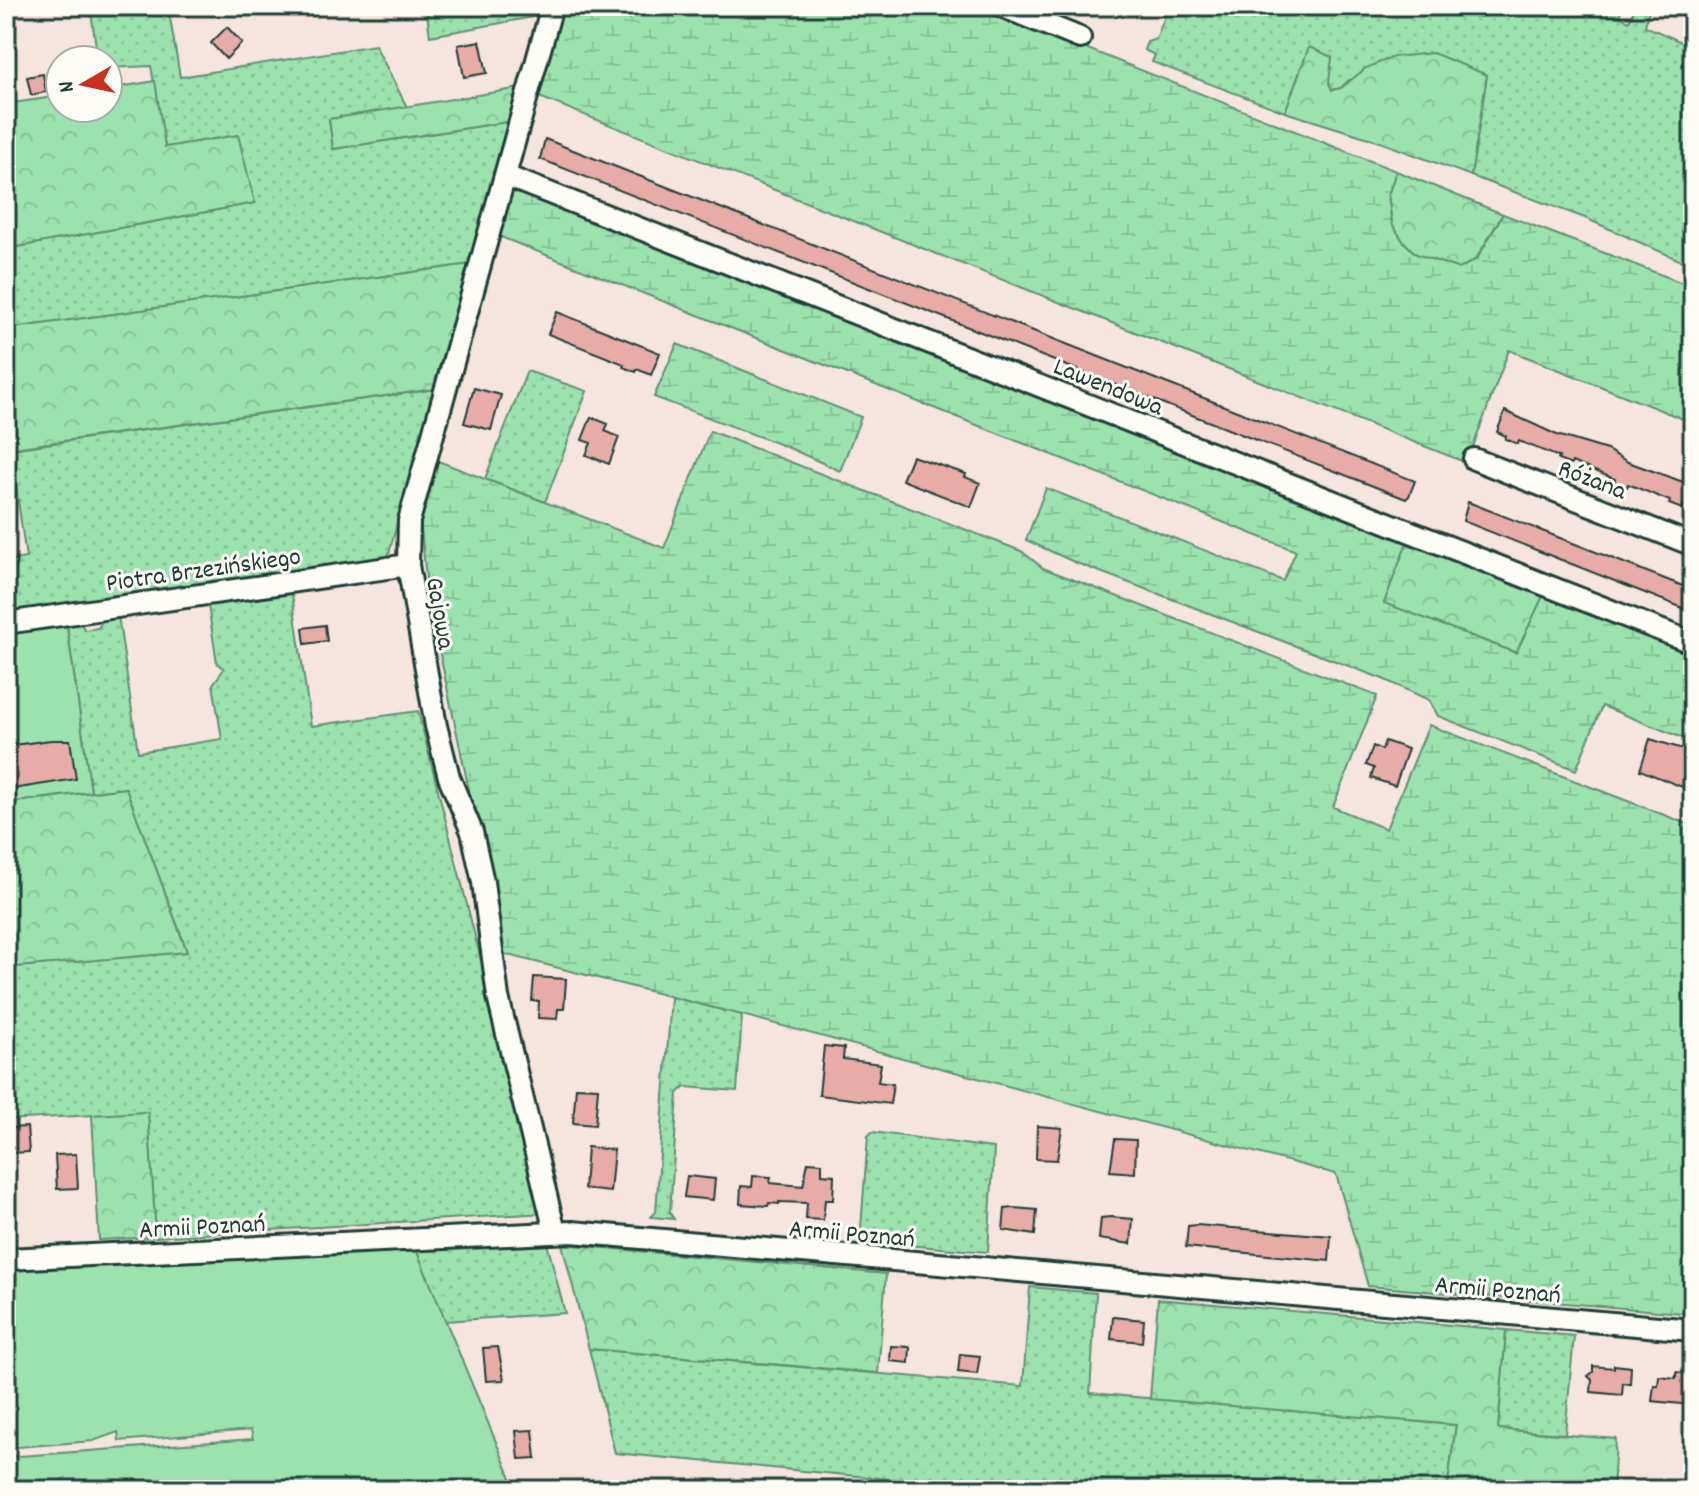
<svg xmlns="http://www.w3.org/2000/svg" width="1699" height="1496" font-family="Dekko,sans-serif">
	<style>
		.grass { fill: url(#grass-dots); stroke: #5e9072; stroke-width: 2 }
		.forest { fill: url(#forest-crowns); stroke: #5e9072; stroke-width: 2 }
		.wetland { fill: url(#wetland-marsh); stroke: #5e9072; stroke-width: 2 }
		.pitch { fill: #9ce2af; stroke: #5e9072; stroke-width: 2 }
		.building { fill: #e7aca8; stroke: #1f3d34; stroke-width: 2 }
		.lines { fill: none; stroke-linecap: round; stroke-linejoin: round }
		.minor-casing { stroke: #1f3d34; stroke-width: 26 }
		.minor { stroke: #fdfcf7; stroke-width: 20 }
		.labels { text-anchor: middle; stroke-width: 6; stroke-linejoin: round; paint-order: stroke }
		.street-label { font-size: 26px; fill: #1f3d34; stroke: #fdfcf7 }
	</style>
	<defs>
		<pattern id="grass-dots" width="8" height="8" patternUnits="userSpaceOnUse" patternTransform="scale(2)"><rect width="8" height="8" fill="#9ce2af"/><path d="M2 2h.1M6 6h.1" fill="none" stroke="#86c397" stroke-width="1.8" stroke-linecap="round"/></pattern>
		<pattern id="forest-crowns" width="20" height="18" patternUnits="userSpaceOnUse" patternTransform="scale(2)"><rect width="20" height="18" fill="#9ce2af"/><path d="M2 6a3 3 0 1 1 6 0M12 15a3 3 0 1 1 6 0" fill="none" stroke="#86c397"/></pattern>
		<pattern id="wetland-marsh" width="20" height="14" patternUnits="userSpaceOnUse" patternTransform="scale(2)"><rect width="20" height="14" fill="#9ce2af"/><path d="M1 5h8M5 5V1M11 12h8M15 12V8" fill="none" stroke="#86c397"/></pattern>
	</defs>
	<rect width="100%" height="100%" fill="#f6e4df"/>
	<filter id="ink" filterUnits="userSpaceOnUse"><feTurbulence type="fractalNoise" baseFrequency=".0125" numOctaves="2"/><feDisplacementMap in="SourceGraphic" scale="16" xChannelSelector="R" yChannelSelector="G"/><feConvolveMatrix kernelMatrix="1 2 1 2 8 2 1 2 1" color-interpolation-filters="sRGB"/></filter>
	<g filter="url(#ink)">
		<path class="grass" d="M90 6H168L180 77 375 45 407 107 329 119 333 149 512 121 471 264 6 329V249L255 203 165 147 151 66 108 68V60H98Z
			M426 6H542L539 16 430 36Z
			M1169 6H1623L1619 16 1629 21 1636 6H1650L1645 26 1693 47V266L1585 218 1471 176 1487 75 1349 80 1341 88 1332 90 1309 48 1285 112 1152 62 1155 55 1144 50 1147 42 1156 39Z
			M527 371 587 391 545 502 485 479Z
			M435 389 387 560 6 614V561L26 558 11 449Z
			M291 587 311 726 418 711 545 1213 156 1237 148 1112 6 1120V968L187 951 126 788 91 792 66 620 77 618 85 630 98 628 105 617 118 615 138 752 222 739 213 684 224 669 217 663 207 599Z
			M671 997 742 1015 737 1091 685 1087 678 1093 670 1213 674 1219 651 1217 656 1212Z
			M872 1132 994 1148 988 1252 860 1241 868 1136Z
			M547 1243 565 1313 445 1321 415 1247Z
			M1030 1287 1096 1293 1090 1393 1456 1425 1447 1490H909V1481L615 1453 589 1349 1023 1386Z
			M1506 1330 1574 1336 1565 1434 1498 1429Z"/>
		<path class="forest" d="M1309 47 1332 57 1329 83 1332 90 1341 88 1366 68 1393 57 1433 53 1487 75 1471 176 1372 139 1285 112Z
			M155 81 165 147 238 135 255 203 6 249V104L60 96V108H108V89Z
			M520 88 512 121 333 149 329 119Z
			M1396 171 1503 214 1476 259 1459 269 1416 254 1403 241 1392 224 1388 195Z
			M471 264 435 389 6 449V329Z
			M1408 540 1544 594 1517 653 1383 603Z
			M126 788 187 952 6 968V803Z
			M148 1112 156 1237 99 1240 92 1115Z
			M562 1244 886 1274 878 1373 589 1349Z
			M1158 1299 1506 1330 1498 1429 1616 1439 1613 1490H1447L1456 1425 1150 1399Z"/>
		<path class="wetland" d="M564 6H979L1396 171 1388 195 1392 224 1403 241 1416 254 1459 269 1477 259 1503 214 1693 287V423L1509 350 1467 463 539 97Z
			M513 190 1408 540 1384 603 1516 653 1544 594 1693 652V742L1602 706 1576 770 1438 716 1429 700 1383 679 1074 562 1026 540 1046 488 1283 581 1296 551 498 236Z
			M677 344 861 417 840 471 787 447 654 397Z
			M710 431 1021 551 1043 568 1377 696 1333 807 1386 829 1429 725 1693 826V1314L1368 1286 1336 1174 742 1015 504 954 428 598 419 508 433 459 664 548Z"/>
		<path class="pitch" d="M66 620 91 792 6 803V629Z
			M415 1247 516 1490H6V1457L253 1439 251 1430 119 1441 118 1432 93 1441 6 1448V1270Z"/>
		<path class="building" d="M227 27 242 43 226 59 211 43Z
			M480 41 487 73 464 77 458 45Z
			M43 74 46 92 31 95 27 77Z
			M545 139 1415 481 1409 496 1406 499 1373 486 540 159Z
			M557 312 660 353 651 375 637 369 636 372 623 367 624 364 548 334Z
			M474 388 501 395 491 430 464 423Z
			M1505 411 1557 435 1607 450 1628 462 1686 483 1693 487V510L1683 506 1682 509 1669 504 1670 501 1628 484 1627 487 1614 482 1615 479 1572 462 1571 465 1558 460 1559 457 1519 441 1518 444 1505 439 1506 436 1497 432Z
			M591 417 608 424 605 431 619 437 609 464 586 455 591 443 582 440Z
			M912 456 966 474 965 477 980 483 971 507 902 480Z
			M1468 502 1693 590V612L1463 521Z
			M325 625 327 641 305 644 303 628Z
			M1650 739 1693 752V787L1683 783 1682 787 1640 770Z
			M51 740H70L76 779 6 790V746Z
			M1385 741 1408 749 1395 786 1371 778 1374 768 1366 765 1373 746 1382 750Z
			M534 977 566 979 564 1009H558L557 1019 538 1018 539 1001H532Z
			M824 1046 844 1048 843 1059 881 1064 878 1082 893 1084 890 1104 819 1095Z
			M576 1087 598 1088 595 1125 573 1123Z
			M1037 1126 1062 1128 1057 1160 1036 1159Z
			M27 1127 29 1152 10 1153 8 1128Z
			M1115 1139 1136 1140 1135 1173 1110 1171Z
			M587 1147 614 1150 610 1192 584 1189Z
			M76 1154 78 1188 57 1189 55 1155Z
			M808 1162 822 1163V1174L834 1175 833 1200H825L823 1220 806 1219 807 1203 779 1202V1204L769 1203 768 1206 740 1204 741 1186 752 1187 753 1176 771 1177 770 1183 803 1186Z
			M687 1176 715 1179 713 1200 684 1197Z
			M1014 1208 1037 1210 1035 1235 1003 1230 1005 1209Z
			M1110 1217 1133 1219 1131 1244 1099 1239 1101 1218Z
			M1197 1225 1331 1236 1329 1261 1186 1247 1188 1226Z
			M1113 1317 1144 1320 1142 1342 1111 1339Z
			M891 1346 910 1347 909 1363 890 1361Z
			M498 1347 504 1380 486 1381 483 1348Z
			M960 1354 980 1356 977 1374 958 1372Z
			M1614 1365 1631 1367 1630 1384 1623 1383 1622 1395 1591 1392 1592 1380 1588 1376 1593 1372V1366L1614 1368Z
			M1676 1372 1693 1374 1691 1405 1652 1401 1654 1385 1658 1386 1659 1376 1676 1378Z
			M533 1430 536 1458 519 1459 516 1431Z"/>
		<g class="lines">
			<g class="minor-casing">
				<path id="minor" d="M552 6 409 521 408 565 436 726 449 777 472 832 483 882 498 997 555 1232
					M1001 6 1080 38
					M506 176 1693 643
					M1474 459 1693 545
					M6 623 408 565
					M6 1259 572 1232 1693 1330"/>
			</g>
			<use href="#minor" class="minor"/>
		</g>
	</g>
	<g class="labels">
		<g class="street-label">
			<text transform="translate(1109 385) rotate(22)" y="9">Lawendowa</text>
			<text transform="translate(1593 478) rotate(21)" y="9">Różana</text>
			<text transform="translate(203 568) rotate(-8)" y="9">Piotra Brzezińskiego</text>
			<text transform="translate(442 613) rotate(80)" y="9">Gajowa</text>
			<text transform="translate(202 1225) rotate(-3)" y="9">Armii Poznań</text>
			<text transform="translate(852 1232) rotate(5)" y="9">Armii Poznań</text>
			<text transform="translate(1498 1288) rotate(5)" y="9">Armii Poznań</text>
		</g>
	</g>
	<rect width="1699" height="1496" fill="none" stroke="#fdfcf7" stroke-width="32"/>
	<rect x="16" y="16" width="1667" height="1464" fill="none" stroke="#1f3d34" stroke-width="3" filter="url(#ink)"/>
	<g transform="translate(84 84) rotate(261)"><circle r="38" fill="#fdfcf7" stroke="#a4b0a9" stroke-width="2"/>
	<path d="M0-6L14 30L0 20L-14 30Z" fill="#c8321e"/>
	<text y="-12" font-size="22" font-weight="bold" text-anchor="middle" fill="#1f3d34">N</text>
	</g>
</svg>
